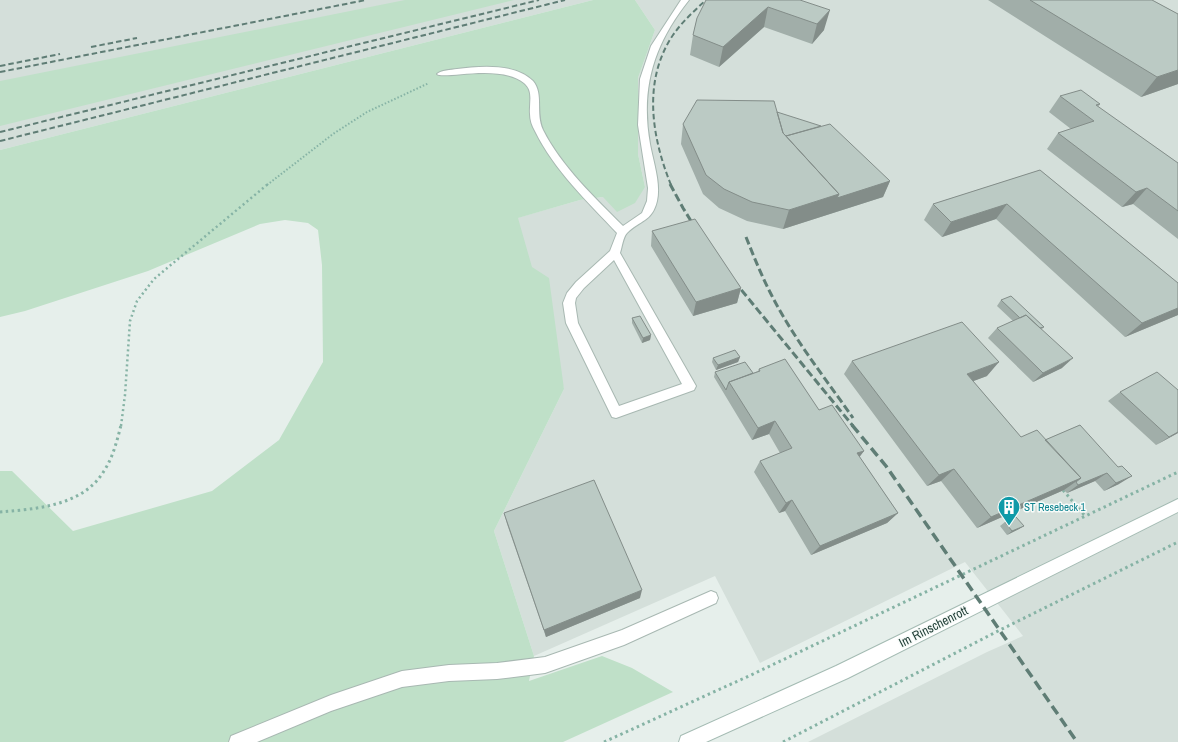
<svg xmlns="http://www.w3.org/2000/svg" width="1178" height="742" font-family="'Archivo Narrow',sans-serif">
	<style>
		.built { fill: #d4dfda }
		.green { fill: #bfe0c8 }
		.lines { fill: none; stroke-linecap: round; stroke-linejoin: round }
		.lane-casing { stroke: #a8b8b2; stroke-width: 2 }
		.secondary-casing { stroke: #a4bbb3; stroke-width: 2 }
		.path-far2 { stroke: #86b3a5; stroke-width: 2; stroke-dasharray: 1.5 2; stroke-linecap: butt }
		.path-far1 { stroke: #86b3a5; stroke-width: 2.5; stroke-dasharray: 2 3; stroke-linecap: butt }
		.path { stroke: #86b3a5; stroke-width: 3; stroke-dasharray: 2.5 3.5; stroke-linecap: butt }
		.lane { fill: #fff; fill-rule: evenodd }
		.secondary { fill: #fff; fill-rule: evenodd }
		.rail-far2 { stroke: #5f7d75; stroke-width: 2; stroke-dasharray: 5.5 3; stroke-linecap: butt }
		.rail-far1 { stroke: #5f7d75; stroke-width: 3; stroke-dasharray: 8 3.5; stroke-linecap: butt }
		.rail { stroke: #5f7d75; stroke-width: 3.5; stroke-dasharray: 10 5; stroke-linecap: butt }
		.wall { fill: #a1aea9 }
		.shaded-wall { fill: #838d89 }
		.building { fill: #bbcac4; stroke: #838d89 }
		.labels { text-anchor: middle; stroke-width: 3; stroke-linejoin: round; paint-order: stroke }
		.culture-label { font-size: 11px; fill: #0d838f; stroke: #f7fbf9; text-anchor: start }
		.near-street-label { font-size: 13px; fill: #24423a; stroke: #f7fbf9 }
	</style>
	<rect width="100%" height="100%" fill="#e6efeb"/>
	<path class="built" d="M0 0H593L0 150Z
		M635 0H1178V742H808L987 652 1023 636 965 562 760 663 715 576 534 656 494 531 564 389 517 218 580 200 603 197 645 187 638 154V78L655 30Z"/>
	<path class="green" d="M405 0H514L0 126V81Z
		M593 0H635L655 30 638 78V154L645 187 635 203 617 212 603 197 580 200 518 218 532 267 549 278 564 389 494 531 534 656 529 681 602 656 632 668 673 692 563 742H0V471H12L73 531 212 491 279 440 323 362 322 265 318 230 308 223 285 220 260 224 148 271 25 311 0 317V150Z"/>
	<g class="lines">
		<g class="lane-casing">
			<path id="lane" d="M681 0H689C654 44 640 88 650 144 653 161 661 183 657 201 652 222 640 220 627 233 623 237 622 247 620 253L696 386 694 390 616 418 612 417 566 323 563 303 567 293 576 282 610 251 617 233C588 202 554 170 535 131 532 126 530 120 530 114 529 103 534 91 524 83 499 63 443 80 437 74 441 70 451 70 457 69 480 66 515 63 533 81 544 94 535 113 543 130 561 166 595 198 623 226L642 213 647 201 648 188 638 125 640 79 651 46ZM614 260 682 384 619 406 578 323 575 303 576 298 584 288Z
				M711 591 716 593 718 598 716 603 624 645 545 673 497 679 449 681 402 687 331 711 257 742H229L231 736 331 695 402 671 449 665 497 663 545 657 622 630Z"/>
		</g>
		<g class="secondary-casing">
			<path id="secondary" d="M1178 499V512L848 678 706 742H679L681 736 836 666Z"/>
		</g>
		<path class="path-far2" d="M267 185 333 134 367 112 429 83"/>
		<path class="path-far1" d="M121 426 125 395 130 321 137 301 154 279 268 184"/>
		<path class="path" d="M1063 490 1085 516
			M0 512C36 509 83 506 104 471 113 457 117 441 121 425
			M604 742 751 675 1178 472
			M783 742 1000 630 1178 542"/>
		<use href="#lane" class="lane"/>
		<use href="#secondary" class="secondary"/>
		<path class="rail-far2" d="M91 47 137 38
			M0 66 60 54
			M0 72 366 0
			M0 132 539 0
			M0 141 565 0
			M671 185C652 138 642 81 673 35 682 22 694 11 706 0"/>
		<path class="rail-far1" d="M670 184 683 208 696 229
			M746 237C754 257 762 277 772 296 794 339 825 378 853 418
			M734 281 853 426"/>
		<path class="rail" d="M852 425 886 466 1077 742"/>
	</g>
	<path class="wall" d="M800 0 824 30 812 44 764 27 719 67 690 55 693 35 697 18Z
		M988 0H1152L1178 14V84L1141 97Z
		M1060 96 1100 104 1098 107 1178 163V239L1133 204 1122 207 1047 149 1058 133 1071 129 1049 112Z
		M777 112 890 181 883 197 783 229 747 221 719 208 703 194 681 144 683 124Z
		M1040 170 1178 283V315L1125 337 996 219 942 237 924 220 933 204Z
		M652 231 741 288 737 303 693 316 651 246Z
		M1001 300 1044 327 1041 330 1062 368 1033 382 988 338 997 328 1013 321 997 306Z
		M632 318 651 335 650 340 642 343 632 323Z
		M740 357 738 362 716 370 712 362 713 358Z
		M852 361 987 376 973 381 1021 437 1045 440 1080 425 1119 484 1104 491 1095 481 1067 493 1064 490 977 528 941 481 927 486 844 374Z
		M759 369 819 410 864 451 859 456 898 513 887 523 811 555 785 511 779 513 754 472 760 461 780 453 769 434 752 440 714 377 715 372 753 373 758 371Z
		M1120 392 1178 433 1156 445 1108 401Z
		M504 513 640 598 546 637 507 524Z
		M1005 522 1024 526 1019 529 1007 535 1000 526Z"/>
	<path class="shaded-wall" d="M768 7 764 27 719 67 723 47Z
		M830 10 824 30 812 44 817 24Z
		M1178 70V84L1141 97 1157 77Z
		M890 181 883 197 783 229 789 210 839 194Z
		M1147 188 1133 204 1122 207 1136 192Z
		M1007 204 996 219 942 237 951 222Z
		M741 288 737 303 693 316 696 302Z
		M1178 308V315L1125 337 1142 323Z
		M651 335 650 340 642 343 643 338Z
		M740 357 738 362 716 370 718 365Z
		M1073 358 1062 368 1033 382 1043 373Z
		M999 362 987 376 955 388 967 374Z
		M775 421 769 434 752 440 758 428Z
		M1178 432V433L1156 445 1169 437Z
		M864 451 855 463 857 453Z
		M954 469 941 481 927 486 939 475Z
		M1107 473 1095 481 1067 493 1078 485Z
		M1132 476 1119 484 1104 491 1116 483Z
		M1081 478 1064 490 977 528 991 517Z
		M792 500 785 511 779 513 786 503Z
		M898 513 887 523 811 555 820 546Z
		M1024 526 1019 529 1007 535 1012 531Z
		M642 590 640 598 546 637 544 630Z"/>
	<path class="building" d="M706 0H800L830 10 817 24 768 7 723 47 693 35 697 18Z
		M1030 0H1152L1178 14V70L1157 77Z
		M1081 90 1100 104 1096 105 1178 163V211L1147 188 1136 192 1058 133 1094 121 1060 96Z
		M697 100 774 101 783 133 839 194 789 210 752 202 724 189 706 175 683 124Z
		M777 112 821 126 786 136 783 133Z
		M830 124 890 181 837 198 839 194 786 136Z
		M1040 170 1178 283V308L1142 323 1007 204 951 222 933 204Z
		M695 219 741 288 696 302 652 231Z
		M1011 296 1044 327 1040 328 1026 315 1020 318 1001 300Z
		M1026 315 1073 358 1043 373 997 328Z
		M640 316 651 335 643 338 632 318Z
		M962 322 999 362 967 374 1021 437 1037 430 1081 478 991 517 954 469 939 475 852 361Z
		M735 350 740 357 718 365 713 358Z
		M785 359 819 410 832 405 864 451 857 453 898 513 820 546 792 500 786 503 760 461 792 448 775 421 758 428 729 382 760 371 759 369Z
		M745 362 753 373 729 382 726 390 715 372Z
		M1157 372 1178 390V432L1169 437 1120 392Z
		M1080 425 1118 467 1122 466 1132 476 1116 483 1107 473 1078 485 1076 482 1081 478 1045 440Z
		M594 480 642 590 544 630 504 513Z
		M1016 517 1024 526 1012 531 1005 522Z"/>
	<defs>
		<g id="building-pin" transform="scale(1.15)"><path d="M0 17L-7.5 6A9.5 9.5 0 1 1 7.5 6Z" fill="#0f9aa8" stroke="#f7fbf9"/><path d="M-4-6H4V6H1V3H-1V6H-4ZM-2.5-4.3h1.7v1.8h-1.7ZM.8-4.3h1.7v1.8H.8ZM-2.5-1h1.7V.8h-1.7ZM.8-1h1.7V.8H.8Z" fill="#fff"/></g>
	</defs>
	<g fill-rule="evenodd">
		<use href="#building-pin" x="1009" y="507"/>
	</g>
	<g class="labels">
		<g class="culture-label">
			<text x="1024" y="511">ST Resebeck 1</text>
		</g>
		<g class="near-street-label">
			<text transform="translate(933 626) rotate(-27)" y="5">Im Rinschenrott</text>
		</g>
	</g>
</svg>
